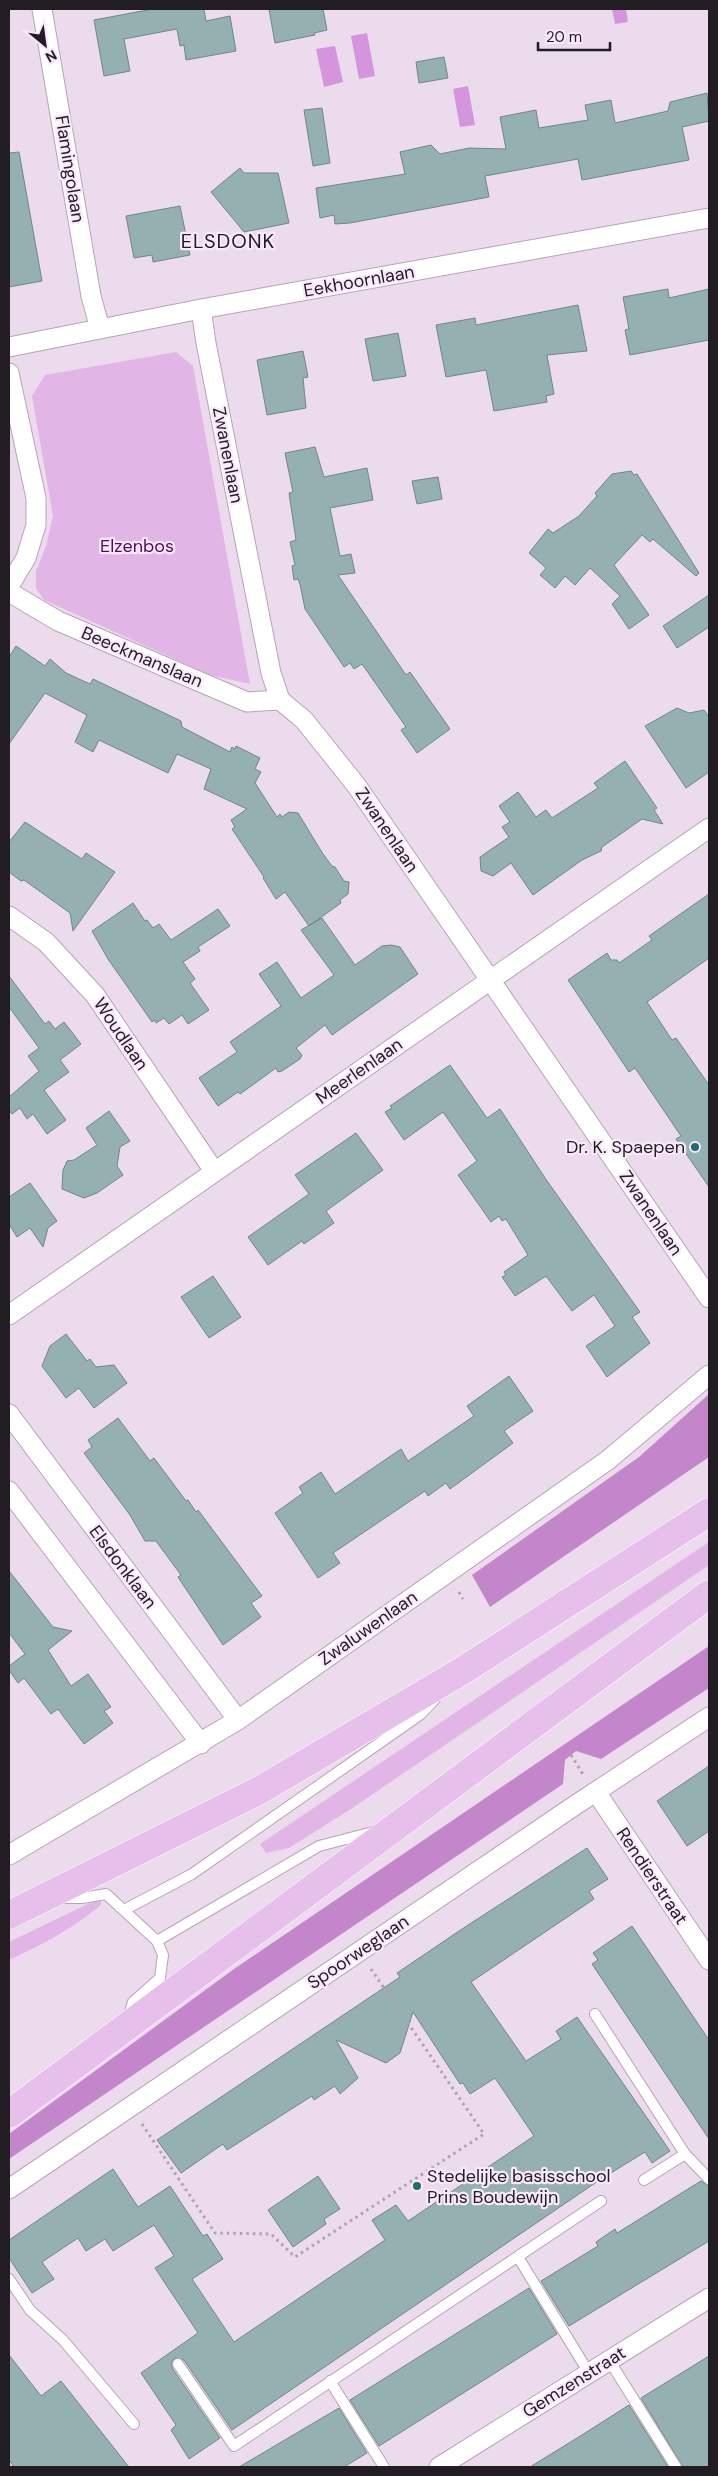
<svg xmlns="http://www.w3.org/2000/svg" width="718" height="2476" font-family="'DM Sans',sans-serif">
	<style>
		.green { fill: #e2b5e7 }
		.forest { fill: #c486cb }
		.water { fill: #d495dc }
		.building { fill: #95b0b0; stroke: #6e8788 }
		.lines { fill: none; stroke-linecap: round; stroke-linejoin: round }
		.service-casing { stroke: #b4a5b6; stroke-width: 12 }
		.minor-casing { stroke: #b4a5b6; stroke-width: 21 }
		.trunk-casing { stroke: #fff; stroke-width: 29 }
		.path { stroke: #afa1b0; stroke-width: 3; stroke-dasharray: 2.5 4; stroke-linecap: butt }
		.service { stroke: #fff; stroke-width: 10 }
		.minor { stroke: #fff; stroke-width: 19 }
		.trunk { stroke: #e6bfeb; stroke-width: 28 }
		.poi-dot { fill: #1f6b6d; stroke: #f9e9fb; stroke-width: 2 }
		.labels { text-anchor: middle; stroke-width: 4.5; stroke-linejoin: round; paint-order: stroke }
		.street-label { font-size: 18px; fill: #221c23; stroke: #f9e9fb }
		.park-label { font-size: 18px; fill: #570761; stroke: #f9e9fb }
		.poi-label { font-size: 18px; fill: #221c23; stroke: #f9e9fb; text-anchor: end }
		.quarter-label { font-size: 20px; letter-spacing: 1px; fill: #221c23; stroke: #f9e9fb }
	</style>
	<rect width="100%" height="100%" fill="#ecdbed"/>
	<path class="green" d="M176 352 193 366 250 684 210 675 44 600 36 588V571L46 546 53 516 32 396 45 375Z
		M709 1542V1565L351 1809 289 1848 266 1853 260 1844Z
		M94 1901H101V1905C73 1928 44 1944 11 1959L9 1956V1942Z"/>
	<path class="forest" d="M709 1394V1457L490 1607 472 1575 639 1457Z
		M709 1646V1688L601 1759 576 1751 565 1760 563 1784 9 2159V2134L234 1969Z"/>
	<path class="water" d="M612 9H626L628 22 615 24Z
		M367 33 375 76 359 79 351 36Z
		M335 46 343 82 324 87 316 49Z
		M468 86 475 125 460 127 453 89Z"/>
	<path class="building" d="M153 9H204L206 21 230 16 236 51 186 60 184 45 180 46 177 29 124 39 130 71 104 76 94 20Z
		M269 9H323L327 30 314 33 315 35 275 43Z
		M444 57 448 78 419 83 416 62Z
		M707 93 709 121 682 127 689 160 582 180 578 159 485 176 489 197 350 223 335 224 334 215 320 218 316 188 405 174 400 152 431 145 440 154 469 148 506 149 500 117 536 110 539 128 588 120 585 105 611 100 615 123 668 111 670 102Z
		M322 108 330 163 313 166 304 110Z
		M19 152 42 281 9 287V153Z
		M240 168 244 173H278L289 223 244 232 211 192Z
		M180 206 190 255 153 262 152 255 134 258 126 216Z
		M668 289 669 298 709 289V340L630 355 625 330 629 329 623 297Z
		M578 305 587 351 547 355 554 394 546 396 547 402 494 411 486 370 446 377 436 325 475 318 476 325Z
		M398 333 406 376 373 381 365 339Z
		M303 351 308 377 303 378 306 408 267 415 257 360Z
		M315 447 324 477 367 468 373 500 330 508 340 556 351 554 355 573 338 575 406 675 410 672 450 729 417 753 401 730 406 727 362 664 354 669 350 663 344 667 305 609 300 584 298 579 294 580 292 566 295 565 290 542 296 540 289 493 293 492 285 453Z
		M631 471 634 475 637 474 699 573 696 576 653 539 650 542 642 535 614 565 649 615 629 629 612 604 620 596 590 568 575 585 565 576 555 588 540 575 546 568 529 553 548 529 553 533 579 516 597 496 595 493 612 474Z
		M438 477 442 499 417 504 412 481Z
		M709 595V627L677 648 663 626Z
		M16 646 45 666 50 659 66 673 90 684 93 679 181 721 182 727 230 752 232 747 235 749 236 746 260 758 255 769 261 772 255 783 277 817 280 814 282 817 289 812 298 813 323 854 332 866 335 867 344 881 349 882 348 894 340 900 341 903 309 926 285 892 276 899 263 878 264 877 232 829 235 827 231 820 247 809 204 789 211 769 177 754 168 773 99 740 93 752 75 742 87 715 45 693 9 744V657Z
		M677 708 689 713 704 710 709 717V772L686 788 645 726Z
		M625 761 657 808 654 810 663 824 642 819 602 847 601 851 582 860 533 895 511 863 493 876 481 871 480 857 509 837 502 827 510 822 499 806 518 792 536 817 546 810 552 818 598 788 594 783Z
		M25 822 82 859 86 853 115 872 73 931 70 913 24 880 21 881 9 872V842Z
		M709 894V958L647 1002 672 1040 676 1038 709 1085V1187L676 1139 681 1136 635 1068 629 1072 568 980 607 953 611 960H617L619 963 652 940 649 936Z
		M133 903 145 921 147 920 153 928 159 924 171 940 218 909 230 926 198 947 200 951 183 962 195 979 190 983 209 1010 188 1024 182 1015 169 1024 164 1018 156 1023 154 1020 152 1022 108 959 92 931Z
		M322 918 355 965 382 946 391 945 400 947 418 974 332 1035 325 1025 296 1048 302 1055 300 1059 282 1071 278 1072 276 1068 240 1094 238 1092 218 1106 199 1078 237 1052 230 1042 281 1006 259 974 277 962 301 998 334 975 301 930Z
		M9 976 45 1024 49 1021 55 1029 64 1022 81 1044 60 1060 69 1072 44 1090 66 1120 47 1134 33 1114 27 1119 20 1108 12 1114 9 1110V1097L39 1071 28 1056 39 1048 9 1007Z
		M450 1065 487 1118 500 1109 545 1178 640 1312 632 1317 650 1343 607 1377 586 1346 615 1326 594 1295 572 1311 546 1276 515 1296 502 1277 506 1275 504 1272 528 1255 506 1219 502 1221 499 1216 491 1222 458 1175 477 1161 443 1112 404 1140 385 1112 392 1108 390 1106Z
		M109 1111 130 1141 120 1147 117 1166 123 1175 97 1193 84 1198 62 1189 63 1170 67 1161 74 1160 97 1145 86 1128Z
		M356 1133 383 1170 326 1211 334 1223 304 1244 302 1241 268 1265 248 1237 309 1194 295 1175Z
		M30 1183 57 1221 48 1228 43 1247 30 1228 17 1237 9 1224V1197Z
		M213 1276 241 1317 209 1338 181 1297Z
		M66 1334 87 1361 90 1359 96 1367 114 1365 127 1383 94 1408 79 1388 66 1398 42 1366 50 1346Z
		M509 1376 533 1411 504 1431 513 1443 450 1489 446 1483 428 1496 425 1491 333 1553 340 1563 318 1578 275 1513 303 1493 299 1487 321 1472 335 1494 401 1449 408 1461 474 1416 467 1406Z
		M118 1418 150 1461 154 1458 186 1501 188 1500 196 1512 198 1510 262 1596 251 1603 261 1617 223 1645 178 1577 181 1575 156 1541H145L130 1515 84 1453 92 1447 88 1440Z
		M9 1571 53 1627 72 1631 48 1650 71 1686 88 1674 111 1707 104 1711 113 1723 84 1744 58 1709 51 1714 24 1678 18 1683 9 1670V1666L25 1654 9 1633Z
		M709 1766V1831L687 1846 657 1801Z
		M587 1848 608 1879 589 1891 594 1899 471 1982 526 2061 561 2039 556 2031 577 2017 670 2151 652 2163 645 2152 601 2179 232 2430 184 2360 175 2358 172 2361V2368L220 2438 189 2459 171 2430 176 2425 141 2373 198 2333 155 2268 174 2256 154 2225 113 2251 105 2239 86 2251 78 2238 42 2262 54 2279 32 2293 9 2258V2240L113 2169 138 2207 170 2186 203 2236 207 2234 223 2259 192 2279 234 2342 385 2240 372 2220 396 2205 408 2221 534 2136 495 2078 470 2094 463 2083 460 2084 413 2012 400 2053 386 2063 336 2040 358 2078 340 2094 335 2086 314 2100 312 2096 227 2150 223 2144 181 2173 157 2140 400 1977 397 1973 462 1929Z
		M632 1926 709 2040V2139L592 1964 598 1960 593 1953Z
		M318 2176 340 2209 324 2219 326 2224 293 2247 268 2210Z
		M701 2181 709 2186V2241L569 2326 541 2281 598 2246 596 2242 615 2229 617 2233Z
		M529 2288 557 2334 379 2446 350 2400Z
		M9 2355 41 2396 61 2381 129 2467H14L9 2460Z
		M709 2356V2467H683L641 2398Z
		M629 2405 668 2467H530L582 2435Z
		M339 2408 367 2453 344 2467H239Z"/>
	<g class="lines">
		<g class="service-casing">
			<path id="service" d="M61 1898H82L106 1894 157 1941 163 1955 160 1978 133 2002 128 2019
				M124 1910 192 1874 421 1714 435 1699
				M157 1941 319 1846 373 1832
				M595 2014 685 2154 709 2179
				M644 2180 685 2154
				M518 2257 589 2373
				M9 2279 30 2310 63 2340 134 2424
				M609 2360 676 2467
				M178 2364 234 2446 601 2201
				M330 2381 384 2467"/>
		</g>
		<g class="minor-casing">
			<path id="minor" d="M42 9 91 296 100 329
				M201 309 206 343 271 673 280 700 304 720 356 785 709 1298
				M9 347 201 309 709 218
				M9 373 36 498V525L26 558 9 586
				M9 592 58 621 247 702 280 700
				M9 916 46 942 95 995 214 1171
				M9 1315 709 828
				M9 1414 238 1720
				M9 1491 201 1744
				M596 1792 709 1960
				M9 1855 238 1720 608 1460 709 1375
				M9 2189 574 1806 709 1717
				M439 2467 709 2298"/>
		</g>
		<g class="trunk-casing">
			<path id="trunk" d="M9 1915 260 1790 462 1671 709 1512
				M9 2114 709 1594"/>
		</g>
		<path class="path" d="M459 1592 463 1599
			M571 1755 584 1776
			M142 2124 215 2233 271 2234 295 2257 484 2134 371 1969"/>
		<use href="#service" class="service"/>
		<use href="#minor" class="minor"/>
		<use href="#trunk" class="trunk"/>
	</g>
	<g class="poi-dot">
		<circle cx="695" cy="1147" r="5"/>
		<circle cx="417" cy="2186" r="5"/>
	</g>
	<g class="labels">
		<g class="street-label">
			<text transform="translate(70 169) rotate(81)" y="6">Flamingolaan</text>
			<text transform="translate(359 281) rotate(-10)" y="6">Eekhoornlaan</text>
			<text transform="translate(228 455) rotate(79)" y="6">Zwanenlaan</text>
			<text transform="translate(142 657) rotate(23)" y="6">Beeckmanslaan</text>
			<text transform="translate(387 830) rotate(56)" y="6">Zwanenlaan</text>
			<text transform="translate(121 1034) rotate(56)" y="6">Woudlaan</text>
			<text transform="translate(359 1071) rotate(-35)" y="6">Meerlenlaan</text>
			<text transform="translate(651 1213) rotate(56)" y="6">Zwanenlaan</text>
			<text transform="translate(123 1567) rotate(53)" y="6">Elsdonklaan</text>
			<text transform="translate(368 1628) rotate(-35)" y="6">Zwaluwenlaan</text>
			<text transform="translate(652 1876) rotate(56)" y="6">Rendierstraat</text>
			<text transform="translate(358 1952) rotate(-34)" y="6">Spoorweglaan</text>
			<text transform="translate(574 2382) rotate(-32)" y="6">Gemzenstraat</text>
		</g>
		<g class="park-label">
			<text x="137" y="552">Elzenbos</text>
		</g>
		<g class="poi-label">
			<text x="685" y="1153">Dr. K. Spaepen</text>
			<text x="427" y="2182" text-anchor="start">Stedelijke basisschool<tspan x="427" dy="21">Prins Boudewijn</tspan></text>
		</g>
		<g class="quarter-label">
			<text x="228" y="248">ELSDONK</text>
		</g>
	</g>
	<rect width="718" height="2476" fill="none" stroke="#221c23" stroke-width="20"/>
	<g transform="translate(45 45) rotate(151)" stroke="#f9e9fb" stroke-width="4" paint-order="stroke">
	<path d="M0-4L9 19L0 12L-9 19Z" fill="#221c23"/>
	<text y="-8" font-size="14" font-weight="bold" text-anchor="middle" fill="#221c23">N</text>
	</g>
	<path d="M538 42v8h72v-8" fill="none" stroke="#221c23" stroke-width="2.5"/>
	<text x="546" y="42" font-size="15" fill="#221c23" stroke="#f9e9fb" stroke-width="4" paint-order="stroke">20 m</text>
</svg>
